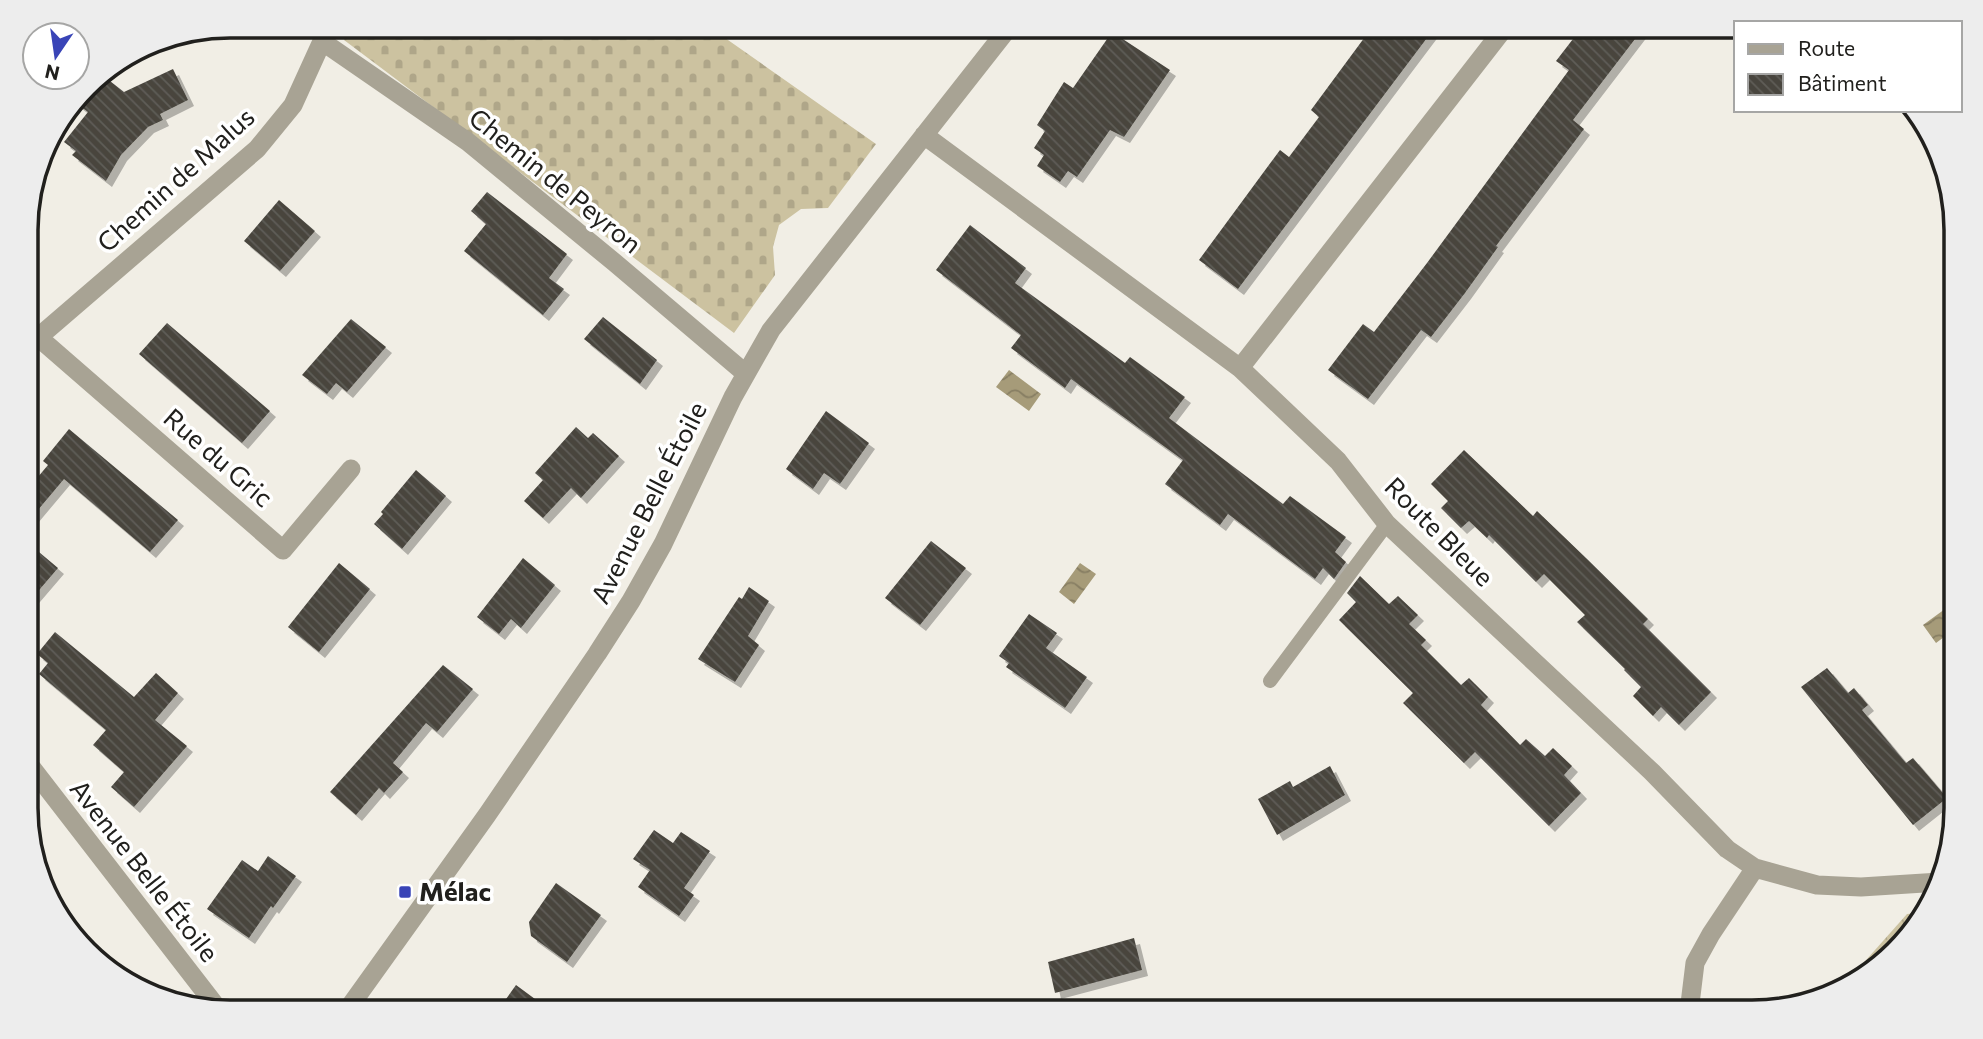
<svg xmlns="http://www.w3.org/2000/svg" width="1983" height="1039" font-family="Commissioner,sans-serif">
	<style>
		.forest { fill: url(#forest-crowns) }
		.cemetery { fill: url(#cemetery-stones) }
		.water { fill: url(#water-waves) }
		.building { fill: url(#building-back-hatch); filter: url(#shadow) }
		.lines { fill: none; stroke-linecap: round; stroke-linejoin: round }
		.service { stroke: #a8a394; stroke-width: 14 }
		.minor { stroke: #a8a394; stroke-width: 19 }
		.poi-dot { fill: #3944b7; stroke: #fff; stroke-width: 2.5 }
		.labels { text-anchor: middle; stroke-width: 7; stroke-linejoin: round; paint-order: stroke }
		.street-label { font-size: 26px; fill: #21201d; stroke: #fff }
		.poi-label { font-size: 26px; font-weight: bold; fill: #21201d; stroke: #fff; text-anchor: start }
		.rim { fill: none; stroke: #21201d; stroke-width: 3.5 }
	</style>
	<defs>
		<pattern id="forest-crowns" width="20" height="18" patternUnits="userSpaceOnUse" patternTransform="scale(1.75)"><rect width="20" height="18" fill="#ccc2a0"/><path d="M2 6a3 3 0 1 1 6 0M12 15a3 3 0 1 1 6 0" fill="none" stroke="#afa689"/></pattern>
		<pattern id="cemetery-stones" width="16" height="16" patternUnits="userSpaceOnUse" patternTransform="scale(1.75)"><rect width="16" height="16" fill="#ccc2a0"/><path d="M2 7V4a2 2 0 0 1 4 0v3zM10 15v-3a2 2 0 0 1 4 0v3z" fill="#afa689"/></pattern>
		<pattern id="water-waves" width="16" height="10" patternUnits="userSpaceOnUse" patternTransform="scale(1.75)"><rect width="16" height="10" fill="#a69b79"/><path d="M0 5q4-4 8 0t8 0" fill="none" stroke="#877e63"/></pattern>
		<pattern id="building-back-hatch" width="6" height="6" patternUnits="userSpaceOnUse" patternTransform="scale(1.75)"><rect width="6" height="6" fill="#48453e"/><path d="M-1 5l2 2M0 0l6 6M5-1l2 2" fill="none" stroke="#5f5d57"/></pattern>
		<filter id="shadow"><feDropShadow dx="6" dy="6" stdDeviation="0" flood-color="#0004"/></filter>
	</defs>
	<rect width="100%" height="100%" fill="#f1eee5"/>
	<path class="forest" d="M1924 912 1865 978 1843 986 1907 914Z"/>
	<path class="cemetery" d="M353 26H708L876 144 828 208 801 209 779 225 773 247 775 275 734 333 344 40Z"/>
	<path class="water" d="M1009 370 1041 394 1029 411 996 387Z
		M1080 563 1096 574 1074 604 1059 592Z
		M1956 601V628L1936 643 1923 625Z"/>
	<path class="building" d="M1373 26H1436L1238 289 1199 260 1280 150 1289 157 1319 117 1311 110Z
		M1583 26H1645L1573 120 1584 129 1496 246 1498 247 1465 293 1431 337 1421 330 1368 399 1328 370 1363 324 1374 332 1427 263 1569 70 1556 61Z
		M1112 32 1170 70 1124 137 1110 130 1077 177 1068 171 1060 182 1037 166 1044 155 1034 148 1045 131 1037 125 1064 82 1073 88Z
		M173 69 188 100 160 114 163 120 148 127 121 155 106 181 72 155 76 151 64 142 88 112 76 103 96 77 101 74 124 92Z
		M487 192 567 254 549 278 564 289 543 315 464 251 486 224 471 211Z
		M279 200 315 231 280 271 244 241Z
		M970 225 1026 268 1015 283 1125 363 1130 357 1185 397 1169 418 1283 504 1290 496 1346 537 1335 552 1346 562 1334 579 1323 568 1315 579 1228 514 1220 525 1165 484 1183 460 1071 379 1065 388 1011 348 1021 335 936 270Z
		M603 317 657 360 640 384 584 339Z
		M351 319 386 347 347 392 336 383 327 394 302 375Z
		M167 323 270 411 242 443 139 354Z
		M826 411 869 443 840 484 824 473 813 489 786 469Z
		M576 427 588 438 593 433 619 456 581 498 571 488 543 518 524 501 543 480 535 473Z
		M69 429 178 520 150 552 64 479 27 523V490L48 465 43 461Z
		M1464 450 1533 516 1537 511 1586 558 1648 619 1643 624 1711 692 1679 725 1661 707 1653 716 1633 696 1641 687 1624 670 1625 669 1577 622 1585 615 1544 574 1536 582 1489 535 1487 538 1469 521 1461 528 1441 508 1448 501 1431 484Z
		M416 470 446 496 402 549 374 524 383 514 381 512Z
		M931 541 966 568 920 625 885 598Z
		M27 542 58 568 28 603 27 563Z
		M523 558 555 585 521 628 511 619 499 634 477 617Z
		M339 563 370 589 319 652 288 627Z
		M1360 576 1389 604 1398 596 1418 615 1409 624 1426 640 1421 645 1461 685 1469 678 1488 697 1481 705 1520 745 1526 739 1545 756 1553 748 1572 766 1564 775 1581 793 1549 826 1475 752 1464 763 1403 703 1413 693 1339 620 1356 602 1347 593Z
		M749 587 769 601 748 636 759 645 735 682 698 659 739 597 742 599Z
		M1029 614 1057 633 1046 648 1087 677 1065 708 1006 667 1009 663 999 656Z
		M55 632 134 697 156 673 178 693 155 720 187 746 134 807 111 787 124 772 93 745 106 730 39 674 48 663 37 654Z
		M443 665 473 689 437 732 426 723 393 763 403 772 384 793 379 788 356 815 330 792Z
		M1827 668 1848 693 1854 688 1868 705 1862 710 1906 763 1913 758 1947 798 1913 825 1801 687Z
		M1330 766 1345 795 1277 835 1258 799 1290 781 1293 787Z
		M654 830 673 843 681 832 710 851 684 888 694 895 679 916 638 887 650 870 633 859Z
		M268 856 296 876 273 908 271 906 249 938 207 909 242 860 258 871Z
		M556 883 601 915 567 962 531 936 529 922Z
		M1134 938 1142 970 1055 993 1048 962Z
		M516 985 554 1013H496Z"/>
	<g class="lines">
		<path class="service" d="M1270 681 1387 524"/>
		<path class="minor" d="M323 42 468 142 614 262 745 373
			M924 135 1240 368 1338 461 1387 524 1652 772 1727 849 1755 868 1817 885 1861 887 1940 882
			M38 337 283 550 351 469
			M27 347 257 149 293 105 329 26
			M1240 368 1506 26
			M28 763 219 1010
			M1689 1012 1695 963 1711 934 1755 868
			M345 1013 487 815 597 654 631 601 663 544 733 397 771 330 1010 26"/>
	</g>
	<rect class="poi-dot" x="398" y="885" width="14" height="14" rx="3.5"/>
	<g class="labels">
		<g class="street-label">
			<text transform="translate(176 180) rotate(-42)" y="9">Chemin de Malus</text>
			<text transform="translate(555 181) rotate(39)" y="9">Chemin de Peyron</text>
			<text transform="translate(218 458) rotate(41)" y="9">Rue du Gric</text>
			<text transform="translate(649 503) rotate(-63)" y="9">Avenue Belle Étoile</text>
			<text transform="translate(1439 532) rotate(45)" y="9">Route Bleue</text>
			<text transform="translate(144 871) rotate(52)" y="9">Avenue Belle Étoile</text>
		</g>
		<g class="poi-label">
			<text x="419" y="901">Mélac</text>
		</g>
	</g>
	<path d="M0 0H1983V1039H0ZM230 38H1752A192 192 0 0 1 1944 230V808A192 192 0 0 1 1752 1000H230A192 192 0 0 1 38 808V230A192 192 0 0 1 230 38Z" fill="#ededed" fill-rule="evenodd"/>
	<path class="rim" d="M230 38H1752A192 192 0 0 1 1944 230V808A192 192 0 0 1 1752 1000H230A192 192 0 0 1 38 808V230A192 192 0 0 1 230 38Z"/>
	<rect x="1734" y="21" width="228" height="91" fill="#ffffff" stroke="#a6a6a5" stroke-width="2"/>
	<rect x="1748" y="44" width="35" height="10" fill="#a8a394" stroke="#a6a6a5" stroke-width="2"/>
	<text x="1798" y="56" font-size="21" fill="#21201d">Route</text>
	<rect x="1748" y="74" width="35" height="21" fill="url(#building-back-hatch)" stroke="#a6a6a5" stroke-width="2"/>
	<text x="1798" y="91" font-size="21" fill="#21201d">Bâtiment</text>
	<g transform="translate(56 56) rotate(193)"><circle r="33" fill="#ffffff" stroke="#a6a6a5" stroke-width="2"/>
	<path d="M0-5L12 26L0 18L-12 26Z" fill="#3944b7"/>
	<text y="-10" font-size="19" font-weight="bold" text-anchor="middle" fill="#21201d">N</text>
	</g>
</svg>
